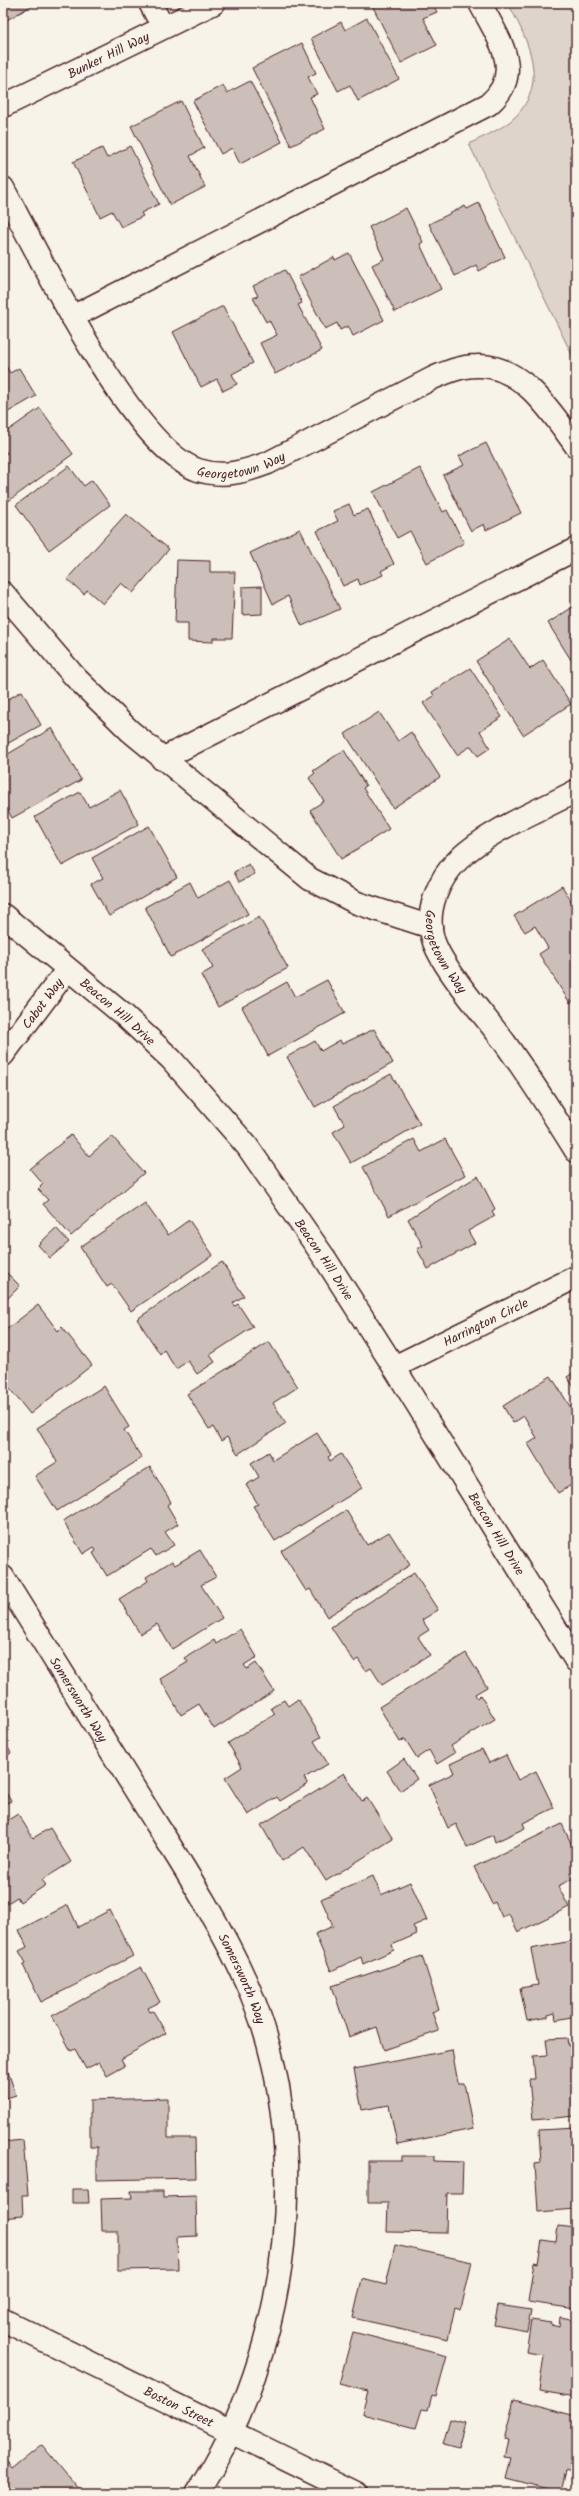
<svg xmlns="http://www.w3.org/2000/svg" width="579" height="2496" font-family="Kalam,sans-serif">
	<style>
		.green { fill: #ded4cc; stroke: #947a7c }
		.building { fill: #ccbfb9; stroke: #4a1f2b }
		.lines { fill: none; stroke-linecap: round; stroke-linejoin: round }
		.lane-casing { stroke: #4a1f2b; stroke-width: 25 }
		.street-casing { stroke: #4a1f2b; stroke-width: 25 }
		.secondary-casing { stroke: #4a1f2b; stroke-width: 25 }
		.lane { stroke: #f7f3e8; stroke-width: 22 }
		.street { stroke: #f7f3e8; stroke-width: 22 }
		.secondary { stroke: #f7f3e8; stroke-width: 22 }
		.labels { text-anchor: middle; stroke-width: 3; stroke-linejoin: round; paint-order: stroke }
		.street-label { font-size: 13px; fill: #4a1f2b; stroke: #f7f3e8 }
	</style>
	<rect width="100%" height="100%" fill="#f7f3e8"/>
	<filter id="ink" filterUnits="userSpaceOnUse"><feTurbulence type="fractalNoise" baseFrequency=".025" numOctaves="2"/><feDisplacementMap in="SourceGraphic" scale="8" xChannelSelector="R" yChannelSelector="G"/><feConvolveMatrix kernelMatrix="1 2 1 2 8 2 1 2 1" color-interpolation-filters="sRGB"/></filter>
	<g filter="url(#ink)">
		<path class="green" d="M508 3H576V363L469 144C484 136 503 129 515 117 550 82 527 39 508 3Z"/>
		<path class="building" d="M3 3H37L3 22Z
			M371 3H432L437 12 423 18 437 45 401 63Z
			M367 18 399 79 358 101 350 85 338 91 311 38 341 22 345 30Z
			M302 43 316 73 308 77 317 94 310 97 325 129 291 146 252 68Z
			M250 81 282 142 240 164 232 148 221 154 193 101 223 85 227 93Z
			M181 101 204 148 190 156 205 187 170 205 131 126Z
			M130 146 159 204 141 213 143 216 121 227 112 211 100 217 73 162 102 148 107 158Z
			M479 203 505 257 479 271 476 265 455 276 429 224 465 206 467 209Z
			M406 208 423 242 420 244 441 289 395 312 372 265 384 259 369 227Z
			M349 253 384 320 353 336 348 326 340 330 337 323 325 329 298 277 334 257 335 260Z
			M285 270 302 303 298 305 322 350 275 374 260 343 277 335 269 320 266 322 253 298 258 296 253 286Z
			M223 306 253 363 232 374 237 384 223 391 217 379 201 387 173 332Z
			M3 361 10 373 19 368 36 396 3 415Z
			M40 408 73 454 3 505V455L7 453 3 448V434Z
			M486 443 521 513 486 530 484 524 471 531 443 475 464 465 459 456Z
			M69 466 84 486 92 480 110 505 49 550 16 505Z
			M420 468 443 512 447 510 464 543 427 563 410 531 397 538 373 492Z
			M349 504 354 515 368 509 394 564 381 571 383 575 360 585 358 579 343 586 317 531 338 521 333 511Z
			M126 514 169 549 133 593 121 583 103 604 87 590 84 594 67 579Z
			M300 529 340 609 302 626 288 596 273 604 250 553Z
			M177 560 210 561V572H235L232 638H213V642L188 641V623H175Z
			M262 586V614L242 615V587Z
			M576 605V668L548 623Z
			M510 639 530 669 543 660 571 704 523 735 476 661Z
			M470 668 502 717 480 731 490 748 478 756 471 746 457 755 423 703 434 696 432 692Z
			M22 691 41 725 3 746V702Z
			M379 712 398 741 411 732 440 777 393 808 345 734Z
			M52 728 81 780 12 818 3 802V782L6 780 3 775V757Z
			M344 750 366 786 363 788 389 829 341 859 310 810 324 801 309 778 315 773 313 771Z
			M120 790 139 824 62 866 35 817 80 792 89 807Z
			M149 826 177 877 109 916 91 884 103 878 92 858Z
			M249 864 255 874 239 882 234 872Z
			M230 880 248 914 171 957 145 907 190 882 198 898Z
			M562 886 576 909V999L570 1003 539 954 548 948 535 926 525 932 514 916Z
			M259 917 288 968 218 1007 201 975 213 968 202 949Z
			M327 980 345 1013 268 1056 242 1007 287 982 295 997Z
			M374 1029 393 1063 315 1107 287 1057 315 1041 321 1051 340 1040 342 1044Z
			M391 1074 420 1124 351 1163 333 1132 345 1125 334 1106Z
			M71 1135 89 1156 112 1136 144 1173 71 1236 43 1204 48 1200 38 1189 43 1184 30 1169Z
			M414 1139 421 1152 445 1139 465 1175 389 1216 363 1167Z
			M478 1176 495 1209 492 1211 495 1216 468 1231 475 1243 428 1269 417 1249 423 1246 408 1219Z
			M145 1203 168 1235 189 1220 213 1255 131 1311 112 1284 107 1287 80 1247Z
			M56 1228 69 1242 50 1258 38 1245Z
			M222 1262 244 1296 233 1303 235 1306 238 1304 253 1327 210 1355 215 1362 197 1374 188 1361 176 1369 164 1350 160 1354 137 1319Z
			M3 1269 20 1286 3 1303Z
			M38 1305 58 1331 62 1327 92 1365 30 1414 5 1383 3 1385V1332Z
			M269 1342 298 1387 273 1403 286 1423 238 1454 227 1437 221 1441 213 1427 209 1429 187 1394Z
			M576 1371V1390L567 1377Z
			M551 1376 576 1416V1482L558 1493 528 1444 537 1438 524 1416 513 1423 503 1406Z
			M104 1386 129 1427 124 1430 142 1458 57 1511 35 1476 57 1462 37 1428Z
			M317 1433 331 1455 328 1457 330 1461 341 1454 362 1488 275 1541 253 1506 258 1504 246 1485 259 1477 251 1463 269 1452 273 1460Z
			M150 1467 171 1502 167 1505 178 1524 165 1532 174 1545 156 1556 151 1549 107 1576 93 1553 96 1551 94 1547 83 1554 63 1521Z
			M346 1510 367 1545 389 1532 410 1565 327 1617 310 1589 306 1591 281 1551Z
			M200 1550 216 1577 201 1585 222 1618 172 1649 157 1624 140 1634 119 1599 148 1581 146 1577 172 1561 175 1565Z
			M414 1573 438 1610 422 1620 429 1630 418 1637 430 1655 382 1685 371 1668 366 1671 358 1659 354 1662 331 1627Z
			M240 1629 257 1657 244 1665 247 1669 256 1663 274 1691 214 1729 199 1704 181 1715 160 1679 188 1662 185 1658 214 1640 216 1644Z
			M466 1653 487 1687 475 1694 477 1698 480 1695 495 1719 451 1746 455 1753 437 1764 429 1750 417 1758 405 1739 400 1742 379 1707Z
			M298 1699 321 1737 314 1741 328 1764 304 1778 308 1784 280 1801 277 1797 248 1815 225 1778 242 1767 228 1743 275 1714 271 1708 284 1700 288 1706Z
			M3 1739 11 1753 3 1758Z
			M482 1749 489 1763 506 1755 518 1780 536 1771 554 1808 523 1823 525 1828 495 1842 493 1835 467 1847 456 1824 448 1828 429 1785 454 1773 450 1764Z
			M404 1759 417 1779 400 1791 387 1771Z
			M344 1773 362 1801 367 1798 393 1839 326 1881 304 1847 282 1861 261 1825Z
			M3 1788 11 1801 3 1805Z
			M18 1814 33 1838 50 1828 71 1862 42 1880 46 1885 20 1902 17 1897 3 1906V1823Z
			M562 1824 576 1854V1877L558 1886 569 1907 518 1932 509 1914 502 1917 495 1902 492 1904 474 1867Z
			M373 1876 381 1895 410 1882 427 1920 413 1926 417 1934 392 1945 394 1950 363 1964 361 1957 331 1971 315 1934 333 1926 321 1899Z
			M68 1905 78 1927 110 1910 133 1956 41 2002 23 1965 26 1963 19 1951 27 1947 19 1930Z
			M576 1940V2016L556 2020 555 2013 548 2015V2017L527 2021 520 1988 538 1985 531 1949Z
			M422 1956 439 2009 432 2012 439 2031 384 2050 377 2027 349 2037 332 1986Z
			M141 1967 160 2002 148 2008 150 2012 153 2011 166 2033 121 2059 125 2066 107 2076 99 2062 86 2069 75 2049 71 2051 52 2016Z
			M567 2038 568 2046 576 2045V2116L533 2120 529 2079H535L533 2056 548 2055 546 2039Z
			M452 2050 458 2083H464L473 2129 397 2144 389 2105 362 2110 354 2069Z
			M3 2057 16 2095 3 2099Z
			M168 2098V2138H195L196 2178 97 2180V2147H90V2100Z
			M576 2128V2209L538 2212 535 2164 541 2163 539 2130Z
			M23 2140 28 2195H22L23 2216 3 2218V2142Z
			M402 2156H434V2161L463 2162 462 2193H447L446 2233 387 2232 388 2203H368V2161H402Z
			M72 2189H88L89 2203H72Z
			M131 2191H163V2197L196 2196 197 2236 177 2237 178 2269 118 2270V2231H102L101 2199 132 2198Z
			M558 2226 576 2228V2309L528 2302 534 2262 538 2263 542 2240 556 2242Z
			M395 2245 472 2262 461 2309 455 2307 448 2339 353 2318 362 2279 386 2285Z
			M498 2305 531 2310 527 2331 494 2325Z
			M560 2317 576 2320V2397L539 2391 544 2355 526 2352 531 2320 552 2323 551 2325 559 2327Z
			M353 2332 447 2356 436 2396 432 2395 428 2410 422 2409 416 2428 362 2414 368 2391 339 2384Z
			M514 2400 576 2416V2472L566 2469 561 2492 506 2478 511 2458 504 2457 508 2441 504 2440Z
			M450 2419 465 2423 458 2448 443 2444Z
			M42 2445 80 2491 77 2493H3V2455L13 2468Z"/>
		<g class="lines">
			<g class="lane-casing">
				<path id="lane" d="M150 3 163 27
					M3 593 75 677 130 731 310 879 357 903 431 927
					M162 759 576 549"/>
			</g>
			<g class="street-casing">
				<g id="street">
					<path id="s1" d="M3 106 214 3"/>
					<path id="s2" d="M3 188C37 252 132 448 198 470 223 478 244 472 268 463L433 378C447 372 461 366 477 366 522 364 553 414 576 446"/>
					<path d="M72 317 489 104C526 72 497 37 480 3"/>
					<path id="s3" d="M576 791C539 811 489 830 459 859 438 879 425 911 433 939 441 967 486 1017 505 1043 530 1078 553 1114 576 1151"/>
					<path id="s4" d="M3 1055 67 970"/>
					<path id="s5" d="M394 1367 576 1277"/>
					<path id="s6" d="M3 1577C50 1652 97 1728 144 1804 181 1863 219 1921 247 1984 316 2141 291 2351 197 2493"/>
					<path id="s7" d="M3 2320 356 2493"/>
				</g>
			</g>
			<g class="secondary-casing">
				<g id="secondary">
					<path id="s8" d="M3 915 125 1016 171 1059 247 1146 326 1260 394 1367 576 1661"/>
				</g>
			</g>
			<use href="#lane" class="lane"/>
			<use href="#street" class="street"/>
			<use href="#secondary" class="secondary"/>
		</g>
	</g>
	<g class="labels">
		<g class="street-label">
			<text dy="5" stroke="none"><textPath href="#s1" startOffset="117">Bunker Hill Way</textPath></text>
			<text dy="5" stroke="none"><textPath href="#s2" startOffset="392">Georgetown Way</textPath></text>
			<text dy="5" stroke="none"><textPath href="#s3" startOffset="240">Georgetown Way</textPath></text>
			<text dy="5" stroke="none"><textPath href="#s4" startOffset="65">Cabot Way</textPath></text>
			<text dy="5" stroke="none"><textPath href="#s8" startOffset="150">Beacon Hill Drive</textPath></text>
			<text dy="5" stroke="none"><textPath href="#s8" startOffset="474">Beacon Hill Drive</textPath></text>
			<text dy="5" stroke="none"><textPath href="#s5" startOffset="102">Harrington Circle</textPath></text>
			<text dy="5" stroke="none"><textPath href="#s8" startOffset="798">Beacon Hill Drive</textPath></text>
			<text dy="5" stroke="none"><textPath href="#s6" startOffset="144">Somersworth Way</textPath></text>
			<text dy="5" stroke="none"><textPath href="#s6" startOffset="468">Somersworth Way</textPath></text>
			<text dy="5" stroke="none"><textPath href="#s7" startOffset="196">Boston Street</textPath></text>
		</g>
	</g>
	<rect width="579" height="2496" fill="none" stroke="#f7f3e8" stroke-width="16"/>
	<rect x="8" y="8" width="563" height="2480" fill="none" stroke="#4a1f2b" stroke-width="1.5" filter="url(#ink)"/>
</svg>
